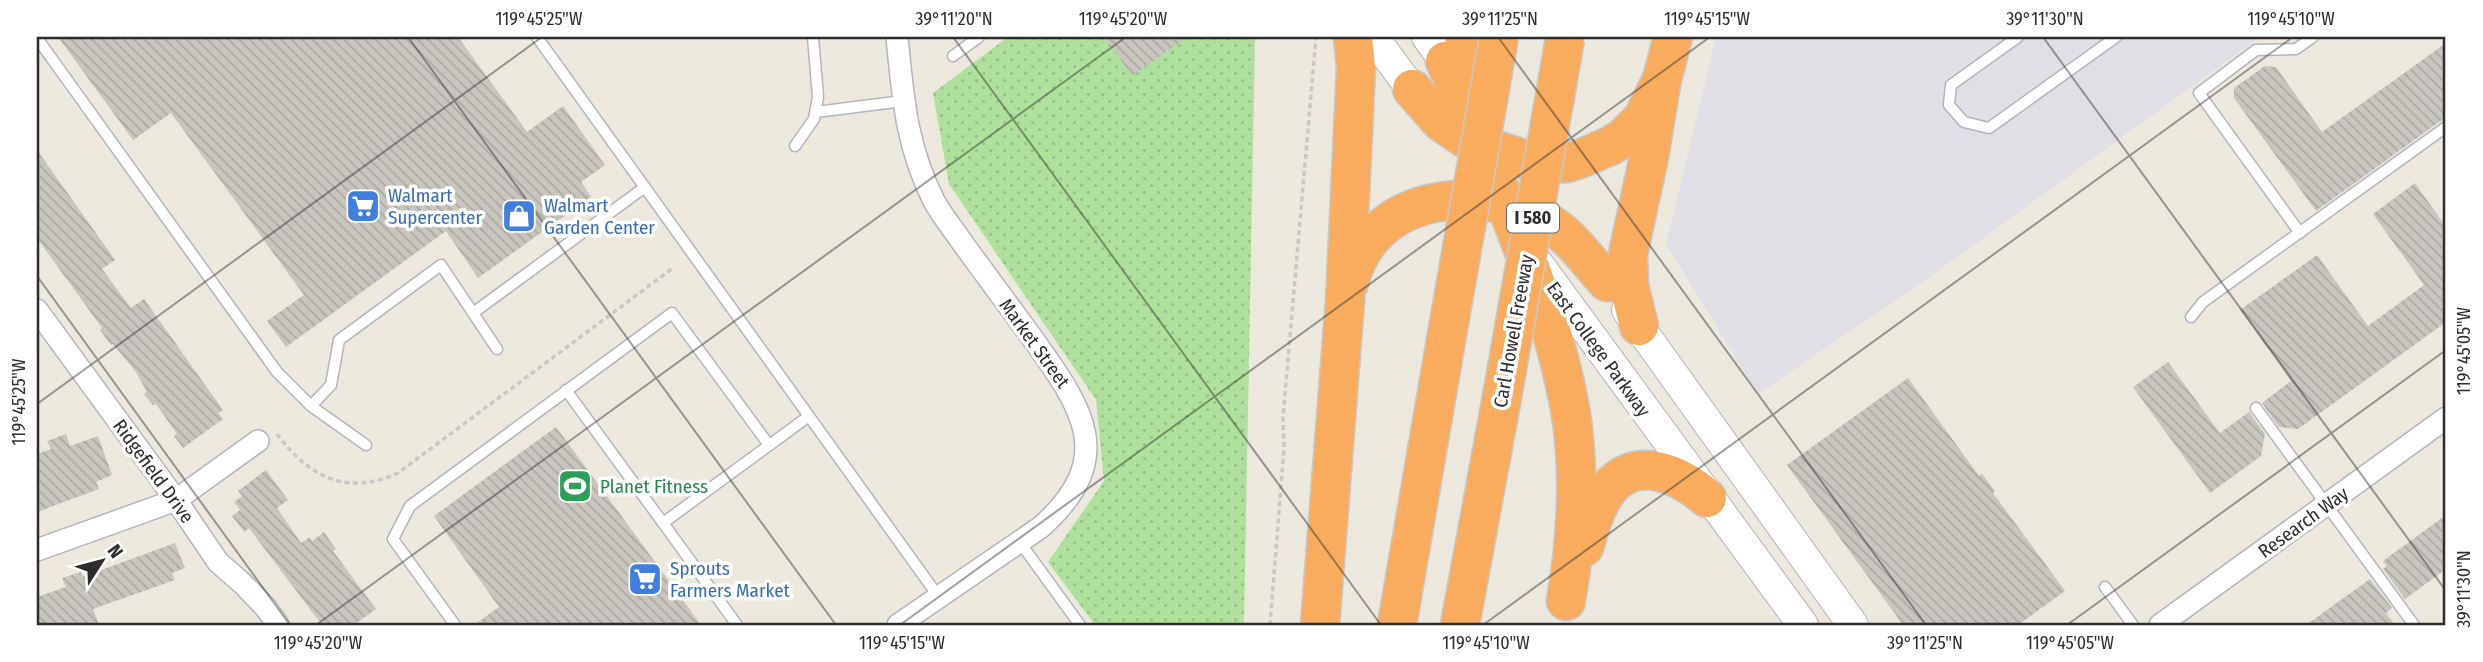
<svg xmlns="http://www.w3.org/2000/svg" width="2483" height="662" font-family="'Fira Sans Condensed',sans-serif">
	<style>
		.industrial { fill: #e1dfe6 }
		.grass { fill: url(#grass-dots) }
		.building { fill: url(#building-back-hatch) }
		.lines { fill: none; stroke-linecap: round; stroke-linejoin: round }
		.lane-casing { stroke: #b2b4be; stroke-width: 13 }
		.street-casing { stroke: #b2b4be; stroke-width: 24 }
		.secondary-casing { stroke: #b2b4be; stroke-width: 32 }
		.highway-casing { stroke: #c8c8c8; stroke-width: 41 }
		.path { stroke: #c8c8c8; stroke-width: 3.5; stroke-dasharray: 5 3.5; stroke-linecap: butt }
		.lane { stroke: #fff; stroke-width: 10 }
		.street { stroke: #fff; stroke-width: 21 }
		.secondary { stroke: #fff; stroke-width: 30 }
		.highway { stroke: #f9ac5e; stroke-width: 38 }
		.highway-bridge-casing { stroke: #c8c8c8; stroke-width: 41; stroke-linecap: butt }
		.highway-bridge { stroke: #f9ac5e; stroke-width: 38 }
		.ticks { fill: none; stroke: #2c2c2c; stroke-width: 2; stroke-opacity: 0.45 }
		.labels { text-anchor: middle; stroke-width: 7; stroke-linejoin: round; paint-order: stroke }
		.shield { fill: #fff; stroke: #6b6b6b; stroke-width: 2 }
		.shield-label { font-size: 18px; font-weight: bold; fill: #2c2c2c }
		.shop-label { font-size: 19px; fill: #366cbe; stroke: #fff; text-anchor: start }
		.street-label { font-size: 19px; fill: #2c2c2c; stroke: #fff }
		.leisure-label { font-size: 19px; fill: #27864d; stroke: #fff; text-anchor: start }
		.neatline { fill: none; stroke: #2c2c2c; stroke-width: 2.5 }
		.ticks-label { font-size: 18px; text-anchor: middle; fill: #2c2c2c }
	</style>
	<defs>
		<pattern id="grass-dots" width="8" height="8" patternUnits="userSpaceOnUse" patternTransform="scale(1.75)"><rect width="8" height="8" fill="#afe19d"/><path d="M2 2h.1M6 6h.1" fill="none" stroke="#97c187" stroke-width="1.8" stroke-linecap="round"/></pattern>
		<pattern id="building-back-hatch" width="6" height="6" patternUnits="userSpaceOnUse" patternTransform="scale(1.75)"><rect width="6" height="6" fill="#c8c4be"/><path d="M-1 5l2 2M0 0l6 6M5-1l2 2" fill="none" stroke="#aca9a3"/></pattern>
	</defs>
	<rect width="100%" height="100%" fill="#ede8de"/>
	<path class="industrial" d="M1716 37H2260L1924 281 1758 394 1666 244Z"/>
	<path class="grass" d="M1008 37H1255L1244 625H1095L1048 562 1104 481 1096 400 949 184 933 93Z"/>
	<path class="building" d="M58 37H458L527 132 563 106 605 165 581 182 591 197 478 278 446 231 286 347 267 321 304 295 171 113 133 140Z
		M1105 37H1187L1132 76Z
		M2446 43V117L2316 211 2234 98V88L2265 66 2276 67 2322 132Z
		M37 150 115 260 102 269 131 308 144 299 223 410 218 413 223 419 183 448 174 436 177 434 156 404 153 405 144 394 147 392 136 372 113 344 111 345 100 330 102 328 37 238Z
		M2415 183 2446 227V322L2298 429 2279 427 2262 403 2291 381 2240 310 2317 255 2368 326 2424 285 2373 214Z
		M2168 362 2220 433 2249 412 2265 434 2261 456 2210 493 2133 387Z
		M1908 378 1979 476 1982 474 1995 491 1993 493 2065 591 2018 625H1903L1787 465Z
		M556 427 631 529 701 625H474L499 607 434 516Z
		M66 434 70 446 98 436 112 475 96 482 99 489 37 512V454L51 449 47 441Z
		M266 470 288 500 277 508 301 543 310 537 312 541 324 532 336 549 333 551 376 609 354 625H322L249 528 244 532 232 516 240 510 234 502 242 496 238 491Z
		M2446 515V569L2405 599 2383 569 2387 566 2383 561Z
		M175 543 185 568 172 573 175 580 93 609 99 625H37V597L66 587 62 578 81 572 82 577Z
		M2370 579 2392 608 2386 613 2395 625H2306Z"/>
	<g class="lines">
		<g class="lane-casing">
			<path id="lane" d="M537 37 938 596
				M2018 37 1951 85 1949 105 1964 122 1989 128 2116 37
				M37 38 277 372 311 406 366 445
				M953 56 979 37
				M816 112 903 101
				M795 146 814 119 818 97 813 37
				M2300 233 2199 93 2256 50 2296 49 2313 37
				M473 313 645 187
				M2191 317 2203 302 2446 127
				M566 390 663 523
				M311 406 331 385 339 340 441 265 497 349
				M2256 408 2414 625
				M1019 541 1080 625
				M2105 587 2133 625
				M455 625 393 539 410 506 672 313 769 445
				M737 625 663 523 809 416"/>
		</g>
		<g class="street-casing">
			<path id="street" d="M897 37C903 97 906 146 934 201 942 216 954 230 964 245 987 276 1010 308 1033 339 1083 409 1118 458 1041 527L898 625
				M37 310 176 500 218 562 243 584 266 608 278 625
				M37 550 176 500 258 441
				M2160 625 2446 418"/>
		</g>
		<g class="secondary-casing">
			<path id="secondary" d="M1373 37 1425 107
				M1427 37 1457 78
				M1536 261 1803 625
				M1627 310 1853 625"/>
		</g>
		<g class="highway-casing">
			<path id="highway" d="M1464 37 1486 94
				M1445 61C1466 106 1484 152 1503 198 1532 270 1560 344 1572 421 1580 480 1576 542 1566 601
				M1412 89 1441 122 1469 141 1539 164 1567 163 1582 158 1610 146 1623 138 1643 118 1662 79
				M1349 283C1371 195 1471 183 1542 219 1568 232 1588 261 1607 282
				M1639 326 1629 285 1628 254 1649 157 1662 79 1673 37
				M1584 547C1590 528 1595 508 1607 491 1634 453 1679 474 1707 498
				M1320 625 1345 301 1356 68 1353 37
				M1397 625 1449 323
				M1460 625 1502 397"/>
		</g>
		<path class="path" d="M277 434C308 476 346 497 398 473L673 268
			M1270 625 1284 449 1283 417 1316 37"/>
		<use href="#lane" class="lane"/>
		<use href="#street" class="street"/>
		<use href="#secondary" class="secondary"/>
		<use href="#highway" class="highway"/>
		<g class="highway-bridge-casing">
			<path id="highway-bridge" d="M1449 323 1499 37
				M1502 397 1565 39"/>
		</g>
		<use href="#highway-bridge" class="highway-bridge"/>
	</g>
	<path class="ticks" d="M408 37 836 625M953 37 1381 625M1498 37 1926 625M2043 37 2446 591M37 276 290 625M37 404 542 37M316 625 1126 37M900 625 1710 37M1483 625 2293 37M2067 625 2446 350"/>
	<defs>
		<g id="supermarket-square" transform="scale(1.75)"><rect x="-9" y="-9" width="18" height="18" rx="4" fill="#3f7fe0" stroke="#fff"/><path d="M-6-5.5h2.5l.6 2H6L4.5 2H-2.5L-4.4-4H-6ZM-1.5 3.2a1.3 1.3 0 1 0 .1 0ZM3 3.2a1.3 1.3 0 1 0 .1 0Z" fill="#fff"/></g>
		<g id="shop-square" transform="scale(1.75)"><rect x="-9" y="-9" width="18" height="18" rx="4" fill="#3f7fe0" stroke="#fff"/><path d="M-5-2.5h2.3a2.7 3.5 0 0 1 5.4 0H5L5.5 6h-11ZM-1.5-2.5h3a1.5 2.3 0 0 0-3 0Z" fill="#fff"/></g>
		<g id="stadium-square" transform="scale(1.75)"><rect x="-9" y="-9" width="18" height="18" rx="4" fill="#2e9e5b" stroke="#fff"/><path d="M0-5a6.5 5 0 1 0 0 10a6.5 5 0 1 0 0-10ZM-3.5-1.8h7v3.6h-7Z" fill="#fff"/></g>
	</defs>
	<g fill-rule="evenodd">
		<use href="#supermarket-square" x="363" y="206"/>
		<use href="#shop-square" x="519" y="216"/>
		<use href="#stadium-square" x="575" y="486"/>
		<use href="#supermarket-square" x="645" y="579"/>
	</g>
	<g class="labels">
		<rect class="shield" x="1507" y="203.5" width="52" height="29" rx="5"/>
		<g class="shield-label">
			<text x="1533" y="224">I 580</text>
		</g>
		<g class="shop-label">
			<text x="388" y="202">Walmart<tspan x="388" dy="22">Supercenter</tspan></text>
			<text x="544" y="212">Walmart<tspan x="544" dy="22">Garden Center</tspan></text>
			<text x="670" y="575">Sprouts<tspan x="670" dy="22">Farmers Market</tspan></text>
		</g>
		<g class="street-label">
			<text transform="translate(1513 331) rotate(-80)" y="7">Carl Howell Freeway</text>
			<text transform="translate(1035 343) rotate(54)" y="7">Market Street</text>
			<text transform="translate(1599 349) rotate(54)" y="7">East College Parkway</text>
			<text transform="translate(154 471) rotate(54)" y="7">Ridgefield Drive</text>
			<text transform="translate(2303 522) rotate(-36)" y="7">Research Way</text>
		</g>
		<g class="leisure-label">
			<text x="600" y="493">Planet Fitness</text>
		</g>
	</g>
	<rect width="2483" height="662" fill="none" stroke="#ffffff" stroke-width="77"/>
	<g transform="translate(102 561) rotate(54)" stroke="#ffffff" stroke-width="5" paint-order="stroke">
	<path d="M0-5L12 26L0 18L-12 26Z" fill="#2c2c2c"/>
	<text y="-10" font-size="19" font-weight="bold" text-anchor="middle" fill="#2c2c2c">N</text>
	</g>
	<rect x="38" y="38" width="2406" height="586" class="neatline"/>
	<g class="ticks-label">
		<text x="539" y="25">119°45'25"W</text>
		<text x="954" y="25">39°11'20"N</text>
		<text x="1123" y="25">119°45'20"W</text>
		<text x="1500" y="25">39°11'25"N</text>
		<text x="1707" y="25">119°45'15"W</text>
		<text x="2045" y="25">39°11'30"N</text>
		<text x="2291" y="25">119°45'10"W</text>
		<text transform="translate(2464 351) rotate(-90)" y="6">119°45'05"W</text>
		<text transform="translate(19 402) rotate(-90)" y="6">119°45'25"W</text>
		<text transform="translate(2464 589) rotate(-90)" y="6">39°11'30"N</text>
		<text x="318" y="649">119°45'20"W</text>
		<text x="902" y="649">119°45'15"W</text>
		<text x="1486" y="649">119°45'10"W</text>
		<text x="1925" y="649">39°11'25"N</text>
		<text x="2070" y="649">119°45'05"W</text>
	</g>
</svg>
